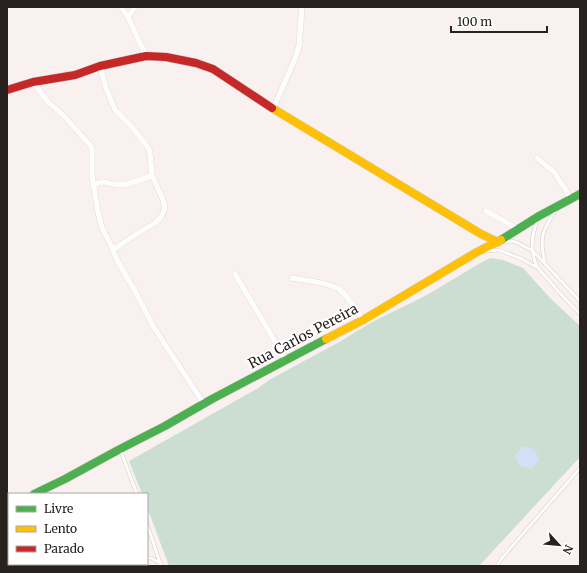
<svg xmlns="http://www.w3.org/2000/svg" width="587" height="573" font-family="Merriweather,serif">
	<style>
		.green { fill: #ccded2 }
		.water { fill: #d2e0f5 }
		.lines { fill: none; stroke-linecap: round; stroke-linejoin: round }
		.lane-casing { stroke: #d3ccca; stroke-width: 4 }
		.street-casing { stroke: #d3ccca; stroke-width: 6 }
		.fast-casing { stroke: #d3ccca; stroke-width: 9 }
		.slow-casing { stroke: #d3ccca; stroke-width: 9 }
		.jam-casing { stroke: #d3ccca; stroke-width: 9 }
		.lane { stroke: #fefdfd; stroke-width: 3 }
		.street { stroke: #fefdfd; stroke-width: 5.5 }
		.fast { stroke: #4caf50; stroke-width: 8 }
		.slow { stroke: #ffc107; stroke-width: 8 }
		.jam { stroke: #c62828; stroke-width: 8 }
		.labels { text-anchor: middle; stroke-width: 4; stroke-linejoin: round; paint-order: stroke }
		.street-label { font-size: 14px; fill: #27211f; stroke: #fff }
	</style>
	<rect width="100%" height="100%" fill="#f9f1ef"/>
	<path class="green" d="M490 258 503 260 523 268 550 298 580 326V457L479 566H169L147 507V494H142L129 461 258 388 269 380 341 341 372 322 425 296 482 262Z"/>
	<path class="water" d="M523 446 535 449 539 460 531 469 519 466 515 455Z"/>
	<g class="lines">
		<g class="lane-casing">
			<path id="lane" d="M538 220C531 236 529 252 538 268 542 273 548 279 552 284 561 295 570 304 580 314
				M504 242 512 241 518 243 533 251 580 301
				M486 251 499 250 522 259 538 268
				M545 264C543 255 541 244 543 235 545 226 552 217 556 209
				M120 449 137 494
				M147 524 161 566
				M7 528 9 527
				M147 558H151L160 563
				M146 564V566
				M120 566 126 564
				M497 566 502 558 580 468"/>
		</g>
		<g class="street-casing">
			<path id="street" d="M121 7 128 17 146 56
				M128 17 135 7
				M100 66 106 88 115 110 132 127 149 149 150 154 152 175 163 200 165 208 161 217 155 223 135 235 113 250
				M33 82 48 102 63 115 90 145 92 149V176L98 212 102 228 111 245 117 260 135 291 153 326 204 404
				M273 109 295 59 299 46 302 7
				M537 158 555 173 560 182 565 188 570 199
				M93 185C107 179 106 184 118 185 127 185 145 179 152 175
				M486 211 518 229
				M235 274 286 360
				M292 278C304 280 330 283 339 289 348 296 357 311 363 320"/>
		</g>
		<g class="fast-casing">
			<path id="fast" d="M501 240 539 216 580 194
				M34 494 65 479 120 449 165 426 212 399 326 339"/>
		</g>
		<g class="slow-casing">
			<path id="slow" d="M272 108 481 234 498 242
				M326 339 363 320 477 252 501 240
				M7 503 9 502"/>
		</g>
		<g class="jam-casing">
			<path id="jam" d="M7 90 33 82 75 75 100 66 146 56 166 57 196 63 213 69 272 108"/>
		</g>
		<use href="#lane" class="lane"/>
		<use href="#street" class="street"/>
		<use href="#fast" class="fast"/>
		<use href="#slow" class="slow"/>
		<use href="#jam" class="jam"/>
	</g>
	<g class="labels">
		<g class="street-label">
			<text transform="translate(303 336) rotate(-28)" y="5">Rua Carlos Pereira</text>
		</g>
	</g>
	<rect width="587" height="573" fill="none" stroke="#27211f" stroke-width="16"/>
	<rect x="8" y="493" width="140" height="72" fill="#ffffff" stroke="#a9a6a5"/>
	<rect x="16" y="506" width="20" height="6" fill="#4caf50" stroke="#a9a6a5"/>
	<text x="44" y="513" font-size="12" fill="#27211f">Livre</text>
	<rect x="16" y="526" width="20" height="6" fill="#ffc107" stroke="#a9a6a5"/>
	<text x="44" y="533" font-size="12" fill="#27211f">Lento</text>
	<rect x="16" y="546" width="20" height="6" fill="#c62828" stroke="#a9a6a5"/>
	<text x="44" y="553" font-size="12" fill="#27211f">Parado</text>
	<g transform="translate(559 545) rotate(117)" stroke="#ffffff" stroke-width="3" paint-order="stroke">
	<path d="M0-3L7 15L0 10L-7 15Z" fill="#27211f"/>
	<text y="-6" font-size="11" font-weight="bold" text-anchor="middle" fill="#27211f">N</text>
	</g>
	<path d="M451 26v6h96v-6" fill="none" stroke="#27211f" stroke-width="2"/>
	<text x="457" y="26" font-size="12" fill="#27211f" stroke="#ffffff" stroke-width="3" paint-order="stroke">100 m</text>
</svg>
